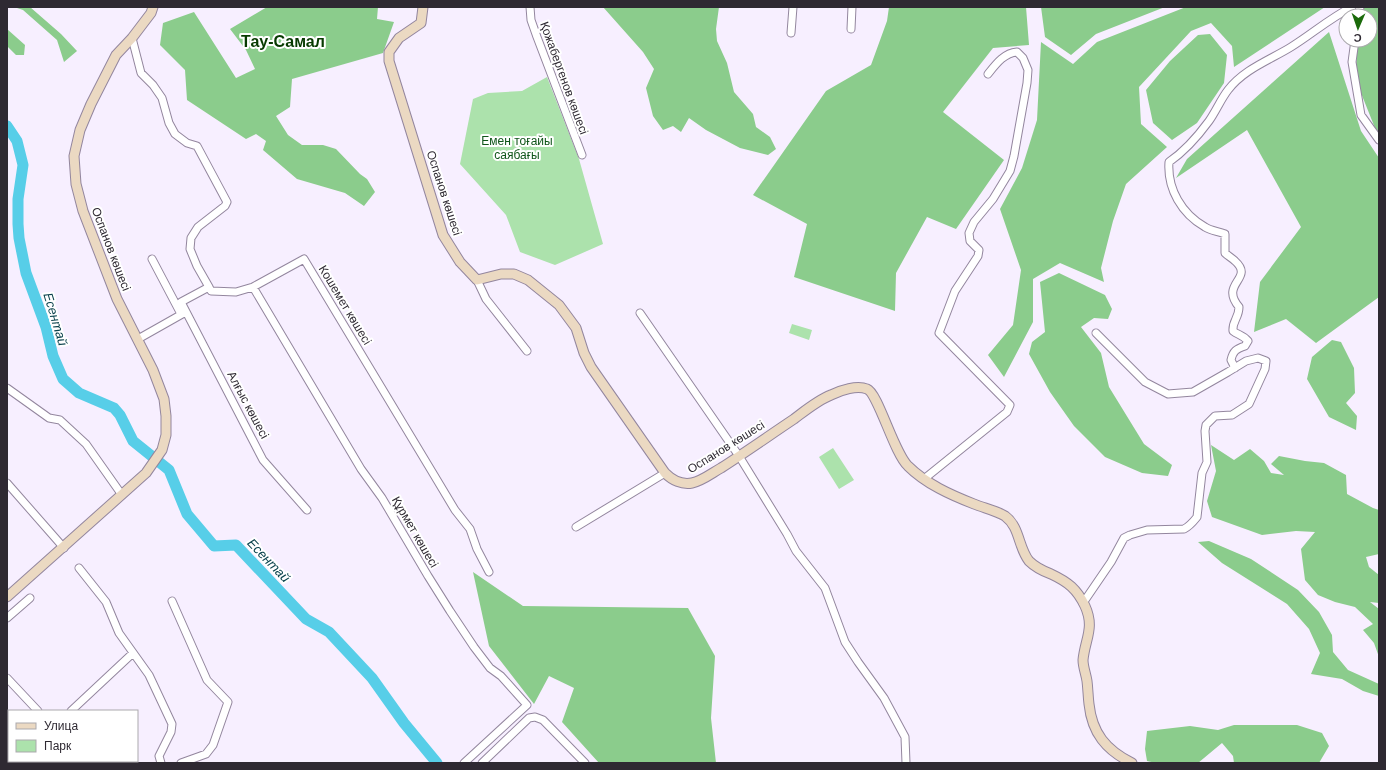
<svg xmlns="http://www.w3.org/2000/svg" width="1386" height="770" font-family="Helvetica,sans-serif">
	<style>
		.green { fill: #ace2ac }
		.forest { fill: #8bcc8c }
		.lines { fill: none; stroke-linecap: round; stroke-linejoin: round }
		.river { stroke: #57cee8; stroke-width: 11 }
		.street-casing { stroke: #93869e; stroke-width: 9 }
		.secondary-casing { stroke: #93869e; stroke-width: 11 }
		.street { stroke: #fff; stroke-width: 7 }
		.secondary { stroke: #ebd9c2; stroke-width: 9 }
		.labels { text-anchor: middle; stroke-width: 4; stroke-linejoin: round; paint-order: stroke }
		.street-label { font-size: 12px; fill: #2e2932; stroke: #fff }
		.park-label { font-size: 12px; fill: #0f5519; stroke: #fff }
		.water-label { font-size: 13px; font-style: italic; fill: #0a424c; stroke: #fff }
		.district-label { font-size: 16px; font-weight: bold; fill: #073a00; stroke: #fff }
	</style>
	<rect width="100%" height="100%" fill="#f7efff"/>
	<path class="green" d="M547 77 579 159 603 244 555 265 520 252 506 215 460 164 473 99 488 93 522 91Z
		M792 324 812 330 809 340 789 333Z
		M833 448 854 480 839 489 819 457Z"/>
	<path class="forest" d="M14 7H30L61 34 77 51 64 62 57 40 23 10Z
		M267 7H378L377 19 394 22 383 53 292 79 290 107 276 116 288 135 302 145H323L336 149 360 174 367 179 375 192 364 206 345 193 297 179 263 150 266 141 256 134 246 139 187 100 185 70 160 45 163 23 194 12 236 78 255 69 246 50 230 29Z
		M603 7H719L716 29 717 41 727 63 734 92 753 114 756 127 770 137 776 149 768 155 740 148 706 130 689 118 681 132 673 126 663 130 653 116 646 88 654 69 643 52Z
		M889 7H1026L1029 45 993 48 943 112 1004 160 956 229 927 217 896 273 895 311 794 277 807 224 753 195 826 91 871 65 887 21Z
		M1041 7H1165L1096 34 1071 55 1045 37Z
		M1186 7H1325L1234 67 1232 46 1211 23 1191 31 1139 87 1141 124 1167 147 1126 184 1113 221 1101 268 1104 282 1060 263 1033 279V322L1004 377 988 355 1013 325 1021 270 1000 209 1022 168 1037 120 1041 42 1073 64 1097 42Z
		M1360 7H1379V138L1355 78 1358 40H1370V16H1360Z
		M7 29 25 45 24 55H16L7 46Z
		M1329 32 1361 131 1379 158V297L1316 343 1286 319 1254 332 1260 282 1301 227 1247 130 1176 178 1187 159Z
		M1210 34 1227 55 1224 83 1197 123 1172 140 1153 123 1146 90 1170 61 1198 35Z
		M1059 273 1105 295 1112 309 1108 319 1094 318 1081 327 1101 353 1109 387 1144 444 1172 465 1168 476 1142 473 1105 457 1074 426 1050 392 1029 354 1032 342 1045 332 1040 282Z
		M1332 340 1341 342 1354 368 1355 393 1346 403 1357 416 1356 430 1329 417 1307 379 1312 357Z
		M1211 445 1234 460 1250 449 1264 461 1271 473 1284 475 1271 464 1279 456 1305 461 1324 463 1346 475 1347 494 1373 508 1379 510V554L1366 557 1369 567 1379 575V603L1370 602 1379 609V657L1374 643 1363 630 1373 624 1355 607 1335 602 1318 595 1305 580 1301 549 1315 532 1296 531 1262 535 1212 517 1207 501 1216 471Z
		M1209 541 1251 559 1298 590 1319 612 1332 635 1333 652 1348 670 1379 684V696L1363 691 1342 679 1311 674 1320 653 1309 629 1287 604 1222 563 1198 542Z
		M473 572 523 606 688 608 715 656 711 718 716 763H599L562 722 574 688 549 676 534 704 489 646Z
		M1234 725H1297L1322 733 1329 746 1319 763H1234L1233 756 1222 743 1198 763H1156L1147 761 1145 749 1147 731 1190 726 1218 730Z"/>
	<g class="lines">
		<path class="river" d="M7 126 17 141 23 165 18 199V224L19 238 26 273 46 327 53 356 63 379 79 393 114 408 120 415 133 441 169 470 187 514 214 546 236 545 306 619 329 632 372 678 404 723 437 763"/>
		<g class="street-casing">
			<path id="street" d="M530 7 531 20 537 37 582 155
				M1358 16 1360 7
				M851 29 852 7
				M791 33 793 7
				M132 38 141 73 153 85 162 98 169 123 175 134 187 143 197 146 227 202 225 206 198 227 191 238 190 249 197 266 209 287
				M1355 40 1352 62 1361 115 1379 140
				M152 259 181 314
				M477 280 486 299 527 351
				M253 287 361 469 382 498 428 576 450 611 474 647 490 668 501 676 527 705 464 763
				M640 313 739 456 787 534 796 551 825 588 845 642 858 662 884 698 905 737 906 763
				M138 339 184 313
				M1235 368 1231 360C1233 351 1236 349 1245 346L1248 341C1243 335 1238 335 1233 331 1232 321 1239 318 1239 307 1219 283 1255 279 1235 261 1232 258 1228 256 1225 253V234C1218 231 1211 231 1205 227 1182 214 1167 189 1169 162 1185 151 1198 136 1209 121 1216 111 1221 99 1228 90 1244 69 1270 60 1291 47 1312 34 1330 18 1352 7
				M7 388 49 418 60 420 86 444 122 495
				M924 479 1007 412 1010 405 939 333 955 291 978 256 979 250 970 241 969 233 974 222 993 199 1010 171 1014 156 1027 83 1028 70 1023 58 1017 52C1004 53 996 64 988 74
				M7 483 64 548
				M307 510 263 460 181 302 209 287 211 291 236 292 253 287 304 259 437 480 455 510 470 529 477 549 489 572
				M576 527 665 473
				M79 568 106 602 119 633 149 675 172 724 171 732 159 756 161 763
				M172 601 207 680 228 702 213 745 206 754 181 763
				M1083 603 1111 562 1124 538 1130 535 1147 530 1184 529C1190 526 1193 522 1197 517L1202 473 1207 462 1205 431 1206 425 1215 416 1232 415 1249 404 1265 369 1266 361 1258 358 1246 361 1228 372 1193 392 1168 394 1145 382 1096 333
				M7 618 30 598
				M7 678 38 711
				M71 711 133 653
				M18 761V763
				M84 761 86 763
				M482 763 529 718 535 717 543 720 585 763"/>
		</g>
		<g class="secondary-casing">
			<path id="secondary" d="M423 7 421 23 399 38 389 52V61L443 235 460 262 477 280 501 274H514L528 280 559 305 576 328 584 353 591 367 665 473C672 480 682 485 692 483 702 481 712 473 721 468 746 452 770 435 794 419 806 410 818 400 831 395 841 390 857 385 867 389 878 393 894 453 908 466 926 484 951 495 974 504 984 508 997 511 1005 516 1020 527 1018 547 1029 561 1035 567 1043 571 1051 574 1068 582 1077 589 1085 606 1095 628 1085 639 1083 660 1083 667 1086 674 1087 681 1088 689 1088 696 1089 704 1092 733 1106 750 1132 763
				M7 597 146 473 162 450 166 435V416L164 399 153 370 117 299 83 211 76 184 74 156 80 130 91 104 116 55 132 38 151 13 153 7"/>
		</g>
		<use href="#street" class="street"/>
		<use href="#secondary" class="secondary"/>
	</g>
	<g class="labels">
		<g class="street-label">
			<text transform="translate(564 78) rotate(70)" y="4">Қожабергенов көшесі</text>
			<text transform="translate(444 193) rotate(72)" y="4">Оспанов көшесі</text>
			<text transform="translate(111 249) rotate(69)" y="4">Оспанов көшесі</text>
			<text transform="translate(345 305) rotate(59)" y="4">Кошемет көшесі</text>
			<text transform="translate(248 405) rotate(62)" y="4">Алғыс көшесі</text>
			<text transform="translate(726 447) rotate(-32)" y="4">Оспанов көшесі</text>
			<text transform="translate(415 532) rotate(60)" y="4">Құрмет көшесі</text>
		</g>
		<g class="park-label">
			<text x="517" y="145">Емен тоғайы<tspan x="517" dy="14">саябағы</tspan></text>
		</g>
		<g class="water-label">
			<text transform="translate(56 319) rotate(73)" y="5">Есентай</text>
			<text transform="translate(269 560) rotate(46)" y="5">Есентай</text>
		</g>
		<g class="district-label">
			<text x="283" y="47">Тау-Самал</text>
		</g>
	</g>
	<rect width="1386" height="770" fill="none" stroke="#2e2932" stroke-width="16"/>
	<rect x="8" y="710" width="130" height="52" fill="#ffffff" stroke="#aba9ad"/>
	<rect x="16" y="723" width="20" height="6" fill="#ebd9c2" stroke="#aba9ad"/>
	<text x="44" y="730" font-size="12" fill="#2e2932">Улица</text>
	<rect x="16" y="740" width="20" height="12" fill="#ace2ac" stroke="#aba9ad"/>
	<text x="44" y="750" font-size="12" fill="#2e2932">Парк</text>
	<g transform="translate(1358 28) rotate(182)"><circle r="19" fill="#ffffff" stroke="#aba9ad"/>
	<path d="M0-3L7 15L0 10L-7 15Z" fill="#1b6a0b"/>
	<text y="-6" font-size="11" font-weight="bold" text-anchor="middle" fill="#2e2932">С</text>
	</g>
</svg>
